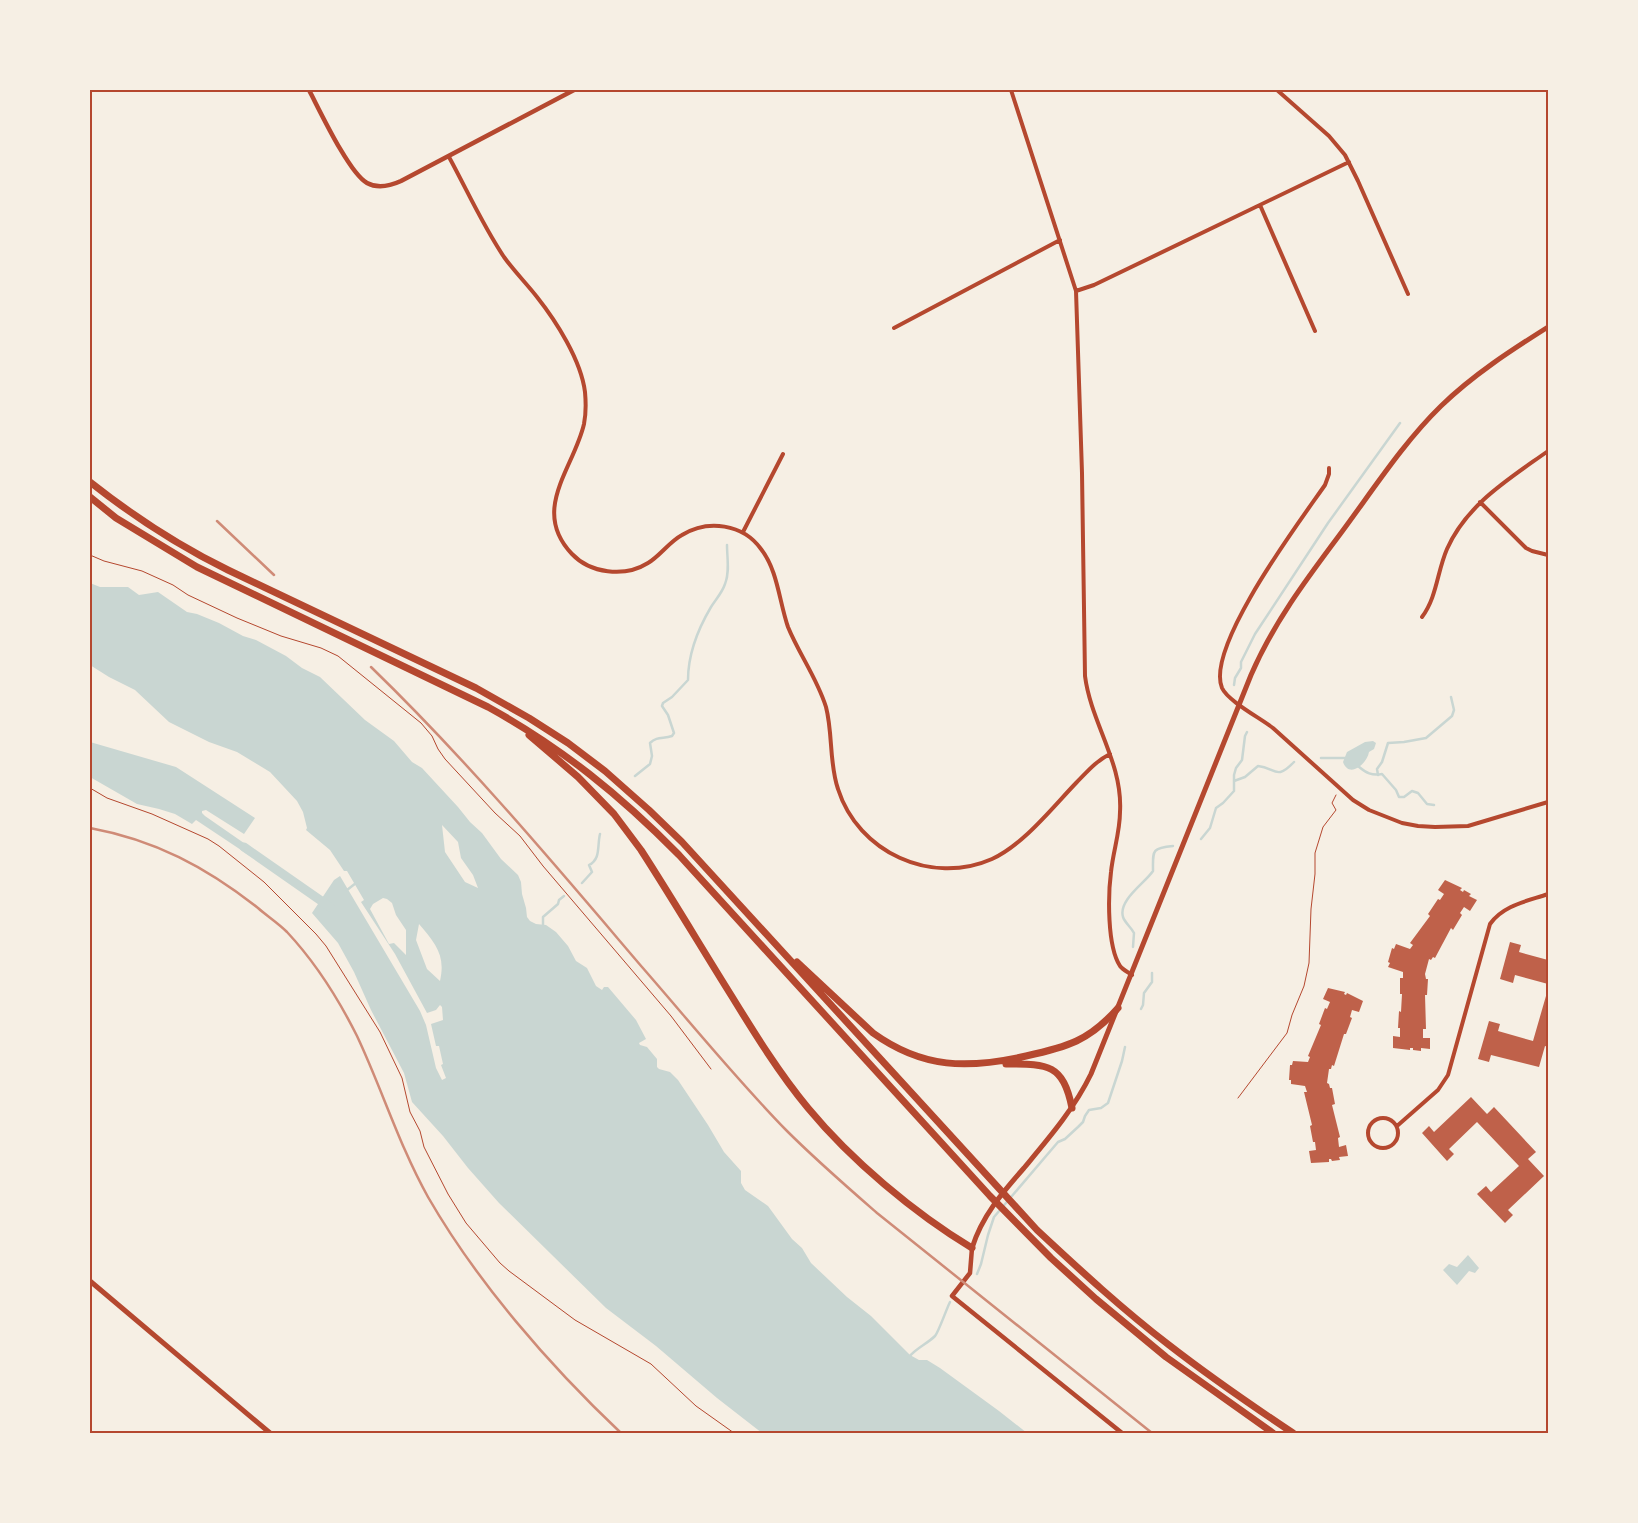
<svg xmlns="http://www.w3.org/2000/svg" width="1638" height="1523" font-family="Overpass,sans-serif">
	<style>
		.water { fill: #c9d6d2; fill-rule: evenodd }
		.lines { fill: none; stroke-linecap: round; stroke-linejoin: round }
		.stream { stroke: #c9d6d2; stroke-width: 2.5 }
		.canal { stroke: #c9d6d2; stroke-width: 9 }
		.building { fill: #bf614a }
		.path { stroke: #b5482f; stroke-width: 1 }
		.minor { stroke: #b5482f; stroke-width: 4 }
		.tertiary { stroke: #b5482f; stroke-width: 4.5 }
		.secondary { stroke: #b5482f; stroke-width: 5 }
		.motorway { stroke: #b5482f; stroke-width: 7 }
		.rail { stroke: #cf8b77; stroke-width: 2.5 }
		.neatline { fill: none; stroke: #b5482f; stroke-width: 2 }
	</style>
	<rect width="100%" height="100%" fill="#f6efe4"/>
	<path class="water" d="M90 583 100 587H128L139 595 158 592 187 612 197 614 219 623 243 636 256 640 286 656 302 668 320 677 365 720 394 741 412 762 422 768 458 807 470 822 482 833 501 859 518 875 521 882 522 894 526 908 527 917 530 921 536 924 546 925 556 932 568 946 576 961 587 968 596 986 602 990 604 987H608L636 1020 646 1039 639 1043 640 1045 647 1047 657 1059V1067L659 1069 670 1072 678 1080 708 1125 724 1152 741 1171V1183L745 1190 768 1206 792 1239 802 1248 811 1263 847 1297 871 1316 910 1355 919 1360H927L940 1368 999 1411 1027 1433H762L717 1398 656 1346 606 1308 499 1203 468 1168 443 1136 412 1102 404 1073 371 1010 354 972 338 943 312 913 334 880 340 876 420 1011 426 1025 436 1068 442 1080 446 1078 441 1065 443 1064 439 1046H436L431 1024 443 1020 442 1007 440 1005 436 1010 427 1013 395 954 361 902 364 900 347 871H344L330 850 306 830 307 828 303 812 297 801 270 772 237 752 209 742 169 722 135 690 109 677 90 665ZM442 825 458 842 461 858 473 875 478 888 465 882 445 852ZM383 898 387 899 392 903 396 915 406 930V955L394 943 389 944 370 909 373 904ZM419 924C435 943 446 955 440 981L427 969 416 940Z
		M1373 741 1376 743 1374 749 1369 752C1367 764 1349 779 1343 762L1347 752 1365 742Z
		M90 742 176 767 255 818 244 834 206 810 202 811V813L205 816 254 850 250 856 196 820 192 824 175 814 159 809 137 804 90 777Z
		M1468 1255 1479 1268 1475 1273 1469 1271 1457 1285 1443 1270 1449 1264 1457 1267Z"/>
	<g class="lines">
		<path class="stream" d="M1234 685 1235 678 1241 668V662L1255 634 1328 523 1400 423
			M1321 758H1345
			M1358 766C1366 773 1372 776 1382 774L1396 790 1399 797H1404L1412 791 1418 793 1427 804 1434 805
			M1378 775 1377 769 1382 762 1388 743 1404 742 1426 738 1452 716 1454 710 1451 697
			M635 776 650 764 652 756 650 743C657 736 663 739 672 736L674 733 668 715 662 706 663 703 672 697 688 680C688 654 698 629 711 607 716 599 722 593 725 584 730 572 727 558 727 545
			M1234 781 1245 777 1258 766C1276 768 1276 781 1294 762
			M1201 839 1210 828 1216 808 1223 803 1234 791V775L1236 768 1242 760 1245 736 1247 732
			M582 883 592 872 589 865C601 859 597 846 600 834
			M347 890 356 883
			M543 925V917L558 904 559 900 564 896
			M1133 947 1134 933C1131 927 1125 923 1123 917 1118 900 1145 883 1153 871 1153 851 1151 848 1173 846
			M1141 1009 1143 1005 1144 993 1152 982V973
			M977 1274 981 1264 988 1235 994 1217 1058 1142 1065 1139 1078 1127 1083 1122 1085 1116 1089 1110 1101 1108 1108 1103 1122 1061 1125 1047
			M909 1357C916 1348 927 1344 935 1336 939 1331 946 1310 950 1302"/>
		<path class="canal" d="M244 847 330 907"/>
	</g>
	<path class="building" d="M1445 880 1462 888 1460 890 1463 892 1464 890 1471 894 1469 896 1477 900 1470 911 1464 907 1460 913 1462 915 1453 930 1451 928 1435 958 1433 957 1431 960 1429 959 1425 974 1426 979H1428L1427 995H1425L1426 1029H1423V1038H1430V1049L1421 1048V1051L1413 1050V1048H1410V1050L1393 1048V1036L1400 1037V1028H1398L1399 1011 1401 1012 1402 994H1400V978H1403V972L1388 967 1390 963 1388 962 1392 948 1394 949 1396 944 1410 949 1413 945 1410 943 1430 916 1428 914 1438 899 1440 900 1444 894 1438 890Z
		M1510 942 1521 945 1519 952 1548 960V984L1515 975 1513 983 1500 979Z
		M1328 988 1345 992 1344 994 1346 995 1347 993 1363 1001 1359 1012 1352 1010 1350 1017 1352 1018 1346 1034H1344L1334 1066 1332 1065 1331 1069H1329L1327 1083 1329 1084 1330 1088H1332L1335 1104 1332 1105 1340 1137 1338 1138 1339 1147 1346 1145 1348 1156 1339 1157 1340 1160 1332 1161 1331 1159H1329V1162L1311 1163 1309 1151 1316 1150 1315 1142H1313L1310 1126 1312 1125 1304 1092H1307L1305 1086 1291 1084V1080H1289L1290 1065H1292L1293 1061 1308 1062 1310 1057 1308 1056 1321 1025 1319 1024 1325 1008 1327 1009 1330 1002 1323 999Z
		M1548 989V1047L1545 1046 1539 1067 1491 1055 1489 1062 1478 1059 1489 1021 1500 1024 1498 1031 1533 1041Z
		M1471 1097 1487 1114 1494 1107 1536 1152 1528 1159 1544 1176 1508 1210 1513 1215 1505 1223 1477 1194 1486 1186 1491 1192 1519 1166 1477 1122 1449 1149 1454 1154 1447 1161 1422 1133 1429 1126 1434 1132Z"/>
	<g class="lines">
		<path class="path" d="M90 555 104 561 142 571 173 585 188 595 237 618 281 636 321 648 338 656 421 723 432 736 438 749 445 759 495 813 520 836 543 866 671 1016 711 1069
			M90 788 107 798 152 814 208 839 219 846 264 882 316 934 326 946 380 1032 402 1078 410 1112 420 1131 424 1147 448 1194 466 1223 500 1263 509 1271 575 1320 651 1364 696 1406 734 1433
			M1238 1098 1287 1033 1292 1015 1304 986 1309 963 1311 909 1315 874V853L1323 827 1336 810 1332 803 1336 795"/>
		<path class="minor" d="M1011 90 1076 291 1082 473 1085 676C1091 723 1123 763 1120 812 1120 832 1113 852 1111 872 1108 895 1107 946 1120 966 1123 970 1128 972 1132 975
			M1277 90 1329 136 1345 155 1358 181 1408 294
			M449 157C467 190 483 226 504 257 514 271 526 283 537 297 556 321 581 360 585 392 586 403 586 414 584 424 574 468 530 510 572 554 590 573 624 578 648 563 660 556 669 542 682 535 708 519 743 524 761 549 778 571 779 601 788 627 799 654 817 678 826 707 833 734 829 763 838 789 858 852 931 886 992 859 1024 844 1052 808 1076 783 1087 772 1096 761 1110 754
			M1260 205 1315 331
			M1076 291 1094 285 1349 162
			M894 328 1060 240
			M1329 468V474L1325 485C1300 521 1205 647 1222 688 1228 701 1260 718 1273 728L1353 800 1369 810 1402 823 1418 826 1435 827 1468 826 1548 802
			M1480 502 1526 548 1532 551 1548 555
			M743 532 783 454
			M1422 617C1437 597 1437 572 1447 549 1467 504 1509 479 1548 451
			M1368 1133a15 15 0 1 1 30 0a15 15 0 1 1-30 0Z
			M1397 1126 1438 1090 1448 1075 1490 924C1503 905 1528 901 1548 894"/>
		<path class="tertiary" d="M309 90C320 111 349 173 367 183 378 189 390 186 401 181L574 90
			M972 1248 970 1273 952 1296 1122 1433"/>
		<path class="secondary" d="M972 1248C982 1216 1002 1193 1024 1168 1049 1138 1074 1109 1091 1074L1251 675C1273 624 1305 581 1338 537 1371 493 1402 444 1441 406 1473 375 1510 351 1548 327
			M90 1281 270 1433"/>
		<path class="motorway" d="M90 482C133 516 179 546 228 570L476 688 529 718 568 743 605 771 649 810 682 842 1037 1230C1080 1270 1122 1309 1169 1345 1209 1376 1251 1405 1293 1433
			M90 497 116 518 197 567 488 707C562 748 620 795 679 855L990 1196 1051 1258 1096 1299 1166 1357 1273 1433
			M529 735 578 777 614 814 641 850C672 898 701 947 731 995 755 1034 779 1073 808 1108 851 1160 914 1213 972 1248
			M797 962 873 1033C923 1069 968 1069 1026 1056 1067 1047 1089 1041 1118 1008
			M1006 1064C1047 1064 1063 1063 1072 1108"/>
		<path class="rail" d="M217 521 274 575
			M371 667C468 761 555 865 642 967 690 1022 736 1079 787 1131 816 1160 846 1186 877 1213L1152 1433
			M90 828C155 840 206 867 258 908 267 916 278 923 287 932 316 963 338 998 357 1036 382 1089 399 1145 428 1197 477 1282 549 1365 621 1433"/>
	</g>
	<rect width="1638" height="1523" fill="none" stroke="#f6efe4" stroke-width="182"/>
	<rect x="91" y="91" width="1456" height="1341" class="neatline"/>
</svg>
